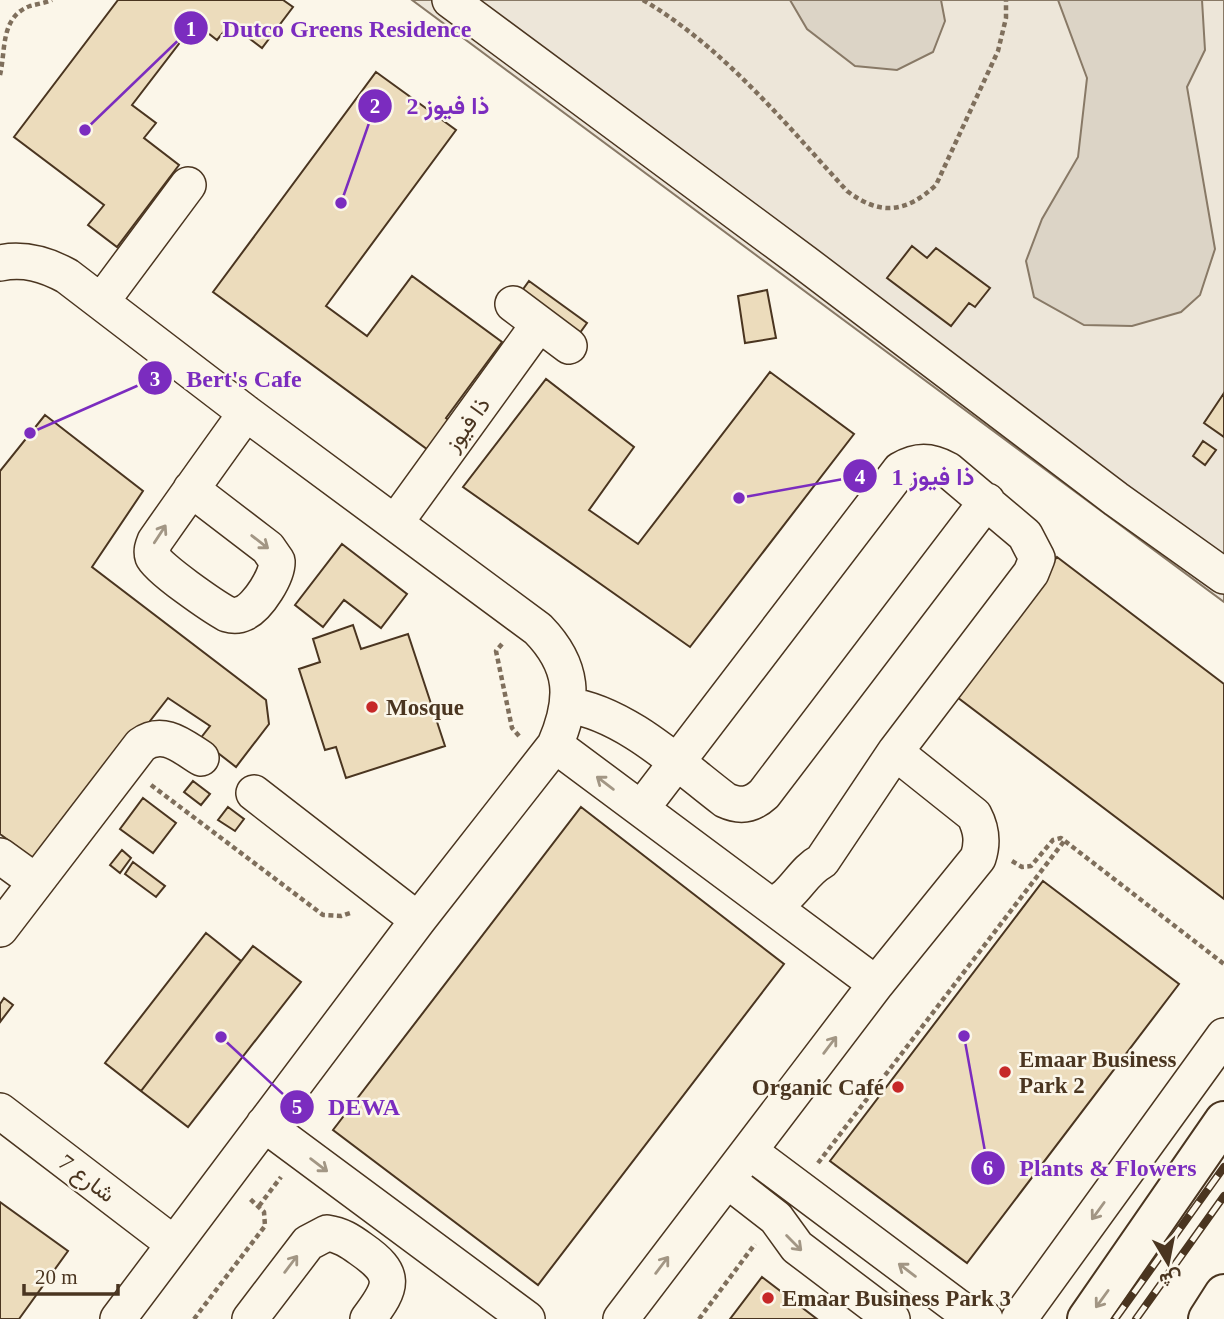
<svg xmlns="http://www.w3.org/2000/svg" width="1224" height="1319" font-family="'Times New Roman',Vazirmatn,serif">
	<style>
		.green { fill: #ede6d9; stroke: #887966; stroke-width: 2 }
		.water { fill: #dcd4c6; stroke: #887966; stroke-width: 2 }
		.building { fill: #ecdcbc; stroke: #4a3520; stroke-width: 2 }
		.lines { fill: none; stroke-linecap: round; stroke-linejoin: round }
		.minor-casing { stroke: #4a3520; stroke-width: 38 }
		.major-casing { stroke: #4a3520; stroke-width: 42 }
		.highway-casing { stroke: #4a3520; stroke-width: 42 }
		.path { stroke: #7f6f5c; stroke-width: 4.5; stroke-dasharray: 5 3.5; stroke-linecap: butt }
		.minor { stroke: #fbf6e9; stroke-width: 35 }
		.major { stroke: #fbf6e9; stroke-width: 38 }
		.highway { stroke: #fbf6e9; stroke-width: 38 }
		.rail-casing { stroke: #4a3520; stroke-width: 8 }
		.rail { stroke: #fbf6e9; stroke-width: 5; stroke-dasharray: 16; stroke-linecap: butt }
		.oneway { stroke: #a29684 }
		.poi-dot { fill: #c62828; stroke: #fbf6e9; stroke-width: 2.5 }
		.labels { text-anchor: middle; stroke-width: 5; stroke-linejoin: round; paint-order: stroke }
		.street-label { font-size: 23px; fill: #4a3520; stroke: #fbf6e9 }
		.poi-label { font-size: 23px; font-weight: bold; fill: #4a3520; stroke: #fbf6e9; text-anchor: start }
		.leader { fill: none; stroke: #7b2cbf; stroke-width: 2.5 }
		.callout-dot { fill: #7b2cbf; stroke: #fbf6e9; stroke-width: 2.5 }
		.mark-label { font-size: 21px; text-anchor: middle; font-weight: bold; fill: #fff }
		.callout-label { font-size: 24px; text-anchor: middle; font-weight: bold; fill: #7b2cbf; stroke: #fbf6e9; stroke-width: 5; stroke-linejoin: round; paint-order: stroke }
	</style>
	<rect width="100%" height="100%" fill="#fbf6e9"/>
	<path class="green" d="M412 0H1224V602Z"/>
	<path class="water" d="M790 0H941L945 21 933 52 897 70 855 66 807 29Z
		M1058 0H1202L1205 50 1187 87 1215 249 1200 295 1181 312 1132 326 1084 325 1034 297 1026 261 1042 219 1078 157 1087 78Z"/>
	<path class="building" d="M118 0H283L293 7 262 48 230 24 217 40 195 23 132 105 156 123 144 138 179 165 117 247 88 225 104 205 14 137Z
		M376 72 456 130 326 306 367 336 412 276 502 342 446 418 456 426 435 455 213 292Z
		M912 246 927 258 936 248 990 288 975 307 969 303 951 326 887 278Z
		M529 281 587 323 574 341 516 299Z
		M767 290 776 338 745 343 738 296Z
		M770 372 854 434 690 647 463 487 546 379 634 447 589 510 638 544Z
		M1224 393V437L1204 423Z
		M45 415 143 491 92 567 266 700 269 724 236 767 200 739 210 726 168 698 39 863 0 834V471Z
		M1203 441 1216 450 1205 465 1193 456Z
		M342 544 407 594 381 628 344 600 323 627 295 605Z
		M1057 557 1224 684V899L953 694Z
		M353 625 361 649 408 634 445 746 346 778 336 747 325 750 299 669 320 662 313 639Z
		M193 781 210 794 201 805 184 792Z
		M143 798 176 823 153 853 120 829Z
		M228 807 244 819 235 831 218 820Z
		M581 807 784 964 538 1285 333 1130Z
		M122 850 131 858 120 873 110 865Z
		M133 862 165 886 156 897 125 874Z
		M1043 881 1179 984 967 1263 830 1161Z
		M206 933 241 961 141 1091 105 1063Z
		M253 946 301 982 188 1127 141 1091Z
		M4 998 13 1005 0 1022V1004Z
		M0 1202 68 1251 19 1319H0Z
		M762 1277 817 1319H730Z"/>
	<g class="lines">
		<g class="minor-casing">
			<path id="minor" d="M450 0 805 263 1116 499 1224 576
				M0 263C24 258 45 264 67 276L246 413 538 629C574 666 575 699 555 745L418 920 118 1319
				M101 302 188 185
				M513 304 569 346
				M191 489 268 548 277 561C278 575 258 607 244 613 238 616 234 616 227 614 214 607 157 568 153 557 151 551 153 546 155 541 185 498 215 456 246 413
				M395 523 539 324
				M567 705C625 713 679 765 725 800 740 807 751 806 764 794L987 501
				M555 745 876 984
				M254 793 418 920
				M641 809 900 470C917 460 930 460 948 470L1025 535 1037 558 1031 573 895 752 822 861C801 872 794 897 771 905
				M0 856 36 882
				M0 929 141 745C163 729 182 746 201 758
				M0 1111 174 1244
				M264 1124 527 1319
				M749 1151 963 1311 985 1319
				M727 1180 776 1218 797 1247 892 1319
				M250 1319 308 1243 327 1233C341 1235 350 1241 361 1249 397 1274 393 1286 368 1319
				M621 1319 876 984 978 858C983 843 982 830 974 815L895 752
				M1019 1319 1224 1036"/>
		</g>
		<g class="major-casing">
			<path id="major" d="M1087 1319 1224 1121"/>
		</g>
		<g class="highway-casing">
			<path id="highway" d="M1208 1319 1224 1294"/>
		</g>
		<path class="path" d="M643 0C724 48 784 122 847 191 880 216 906 213 936 185L998 51 1006 18V0
			M0 75C6 50 0 17 30 6 37 4 45 3 52 0
			M502 644 496 651 512 728 520 737
			M151 785 323 915 341 916 353 912
			M1012 861 1022 867 1031 866 1053 840 1061 838 1224 964
			M818 1163 1065 840
			M259 1206 281 1177
			M194 1319 265 1226 264 1212 248 1197
			M699 1319 755 1244"/>
		<use href="#minor" class="minor"/>
		<use href="#major" class="major"/>
		<use href="#highway" class="highway"/>
		<g class="rail-casing">
			<path id="rail" d="M1115 1319 1224 1167
				M1136 1319 1224 1196"/>
		</g>
		<use href="#rail" class="rail"/>
	</g>
	<defs><path id="oneway-shaft" d="M-6 0H5M1.5-3L5.5 0L1.5 3" fill="none" stroke-width="1.6" stroke-linecap="round" stroke-linejoin="round" transform="scale(1.75)"/></defs>
	<g class="oneway">
		<use href="#oneway-shaft" transform="translate(160 534) rotate(-57)"/>
		<use href="#oneway-shaft" transform="translate(260 542) rotate(38)"/>
		<use href="#oneway-shaft" transform="translate(605 783) rotate(-143)"/>
		<use href="#oneway-shaft" transform="translate(830 1045) rotate(-53)"/>
		<use href="#oneway-shaft" transform="translate(319 1165) rotate(37)"/>
		<use href="#oneway-shaft" transform="translate(1098 1211) rotate(126)"/>
		<use href="#oneway-shaft" transform="translate(794 1243) rotate(45)"/>
		<use href="#oneway-shaft" transform="translate(291 1264) rotate(-53)"/>
		<use href="#oneway-shaft" transform="translate(662 1265) rotate(-53)"/>
		<use href="#oneway-shaft" transform="translate(907 1270) rotate(-143)"/>
		<use href="#oneway-shaft" transform="translate(1102 1299) rotate(126)"/>
	</g>
	<g class="poi-dot">
		<circle cx="372" cy="707" r="7"/>
		<circle cx="1005" cy="1072" r="7"/>
		<circle cx="898" cy="1087" r="7"/>
		<circle cx="768" cy="1298" r="7"/>
	</g>
	<g class="labels">
		<g class="street-label">
			<text transform="translate(467 424) rotate(-54)" y="8">ذا فيوز</text>
			<text transform="translate(87 1178) rotate(37)" y="8">شارع 7</text>
		</g>
		<g class="poi-label">
			<text x="386" y="715">Mosque</text>
			<text x="1019" y="1067">Emaar Business<tspan x="1019" dy="26">Park 2</tspan></text>
			<text x="884" y="1095" text-anchor="end">Organic Café</text>
			<text x="782" y="1306">Emaar Business Park 3</text>
		</g>
	</g>
	<path class="leader" d="M85 130L191 28M341 203L375 106M30 433L155 378M739 498L860 476M221 1037L297 1107M964 1036L988 1168"/>
	<g class="callout-dot">
		<circle cx="85" cy="130" r="7"/>
		<circle cx="341" cy="203" r="7"/>
		<circle cx="30" cy="433" r="7"/>
		<circle cx="739" cy="498" r="7"/>
		<circle cx="221" cy="1037" r="7"/>
		<circle cx="964" cy="1036" r="7"/>
		<circle cx="191" cy="28" r="18"/>
		<circle cx="375" cy="106" r="18"/>
		<circle cx="155" cy="378" r="18"/>
		<circle cx="860" cy="476" r="18"/>
		<circle cx="297" cy="1107" r="18"/>
		<circle cx="988" cy="1168" r="18"/>
	</g>
	<g class="mark-label">
		<text x="191" y="36">1</text>
		<text x="375" y="113">2</text>
		<text x="155" y="386">3</text>
		<text x="860" y="484">4</text>
		<text x="297" y="1114">5</text>
		<text x="988" y="1175">6</text>
	</g>
	<g class="callout-label">
		<text x="347" y="37">Dutco Greens Residence</text>
		<text x="448" y="114">ذا فيوز 2</text>
		<text x="244" y="387">Bert's Cafe</text>
		<text x="933" y="485">ذا فيوز 1</text>
		<text x="364" y="1115">DEWA</text>
		<text x="1108" y="1176">Plants &amp; Flowers</text>
	</g>
	<g transform="translate(1168 1263) rotate(170)" stroke="#fbf6e9" stroke-width="5" paint-order="stroke">
	<path d="M0-5L12 26L0 18L-12 26Z" fill="#4a3520"/>
	<text y="-10" font-size="19" font-weight="bold" text-anchor="middle" fill="#4a3520">ش</text>
	</g>
	<path d="M24 1284v10h94v-10" fill="none" stroke="#4a3520" stroke-width="3.5"/>
	<text x="35" y="1284" font-size="21" fill="#4a3520" stroke="#fbf6e9" stroke-width="5" paint-order="stroke">20 m</text>
</svg>
